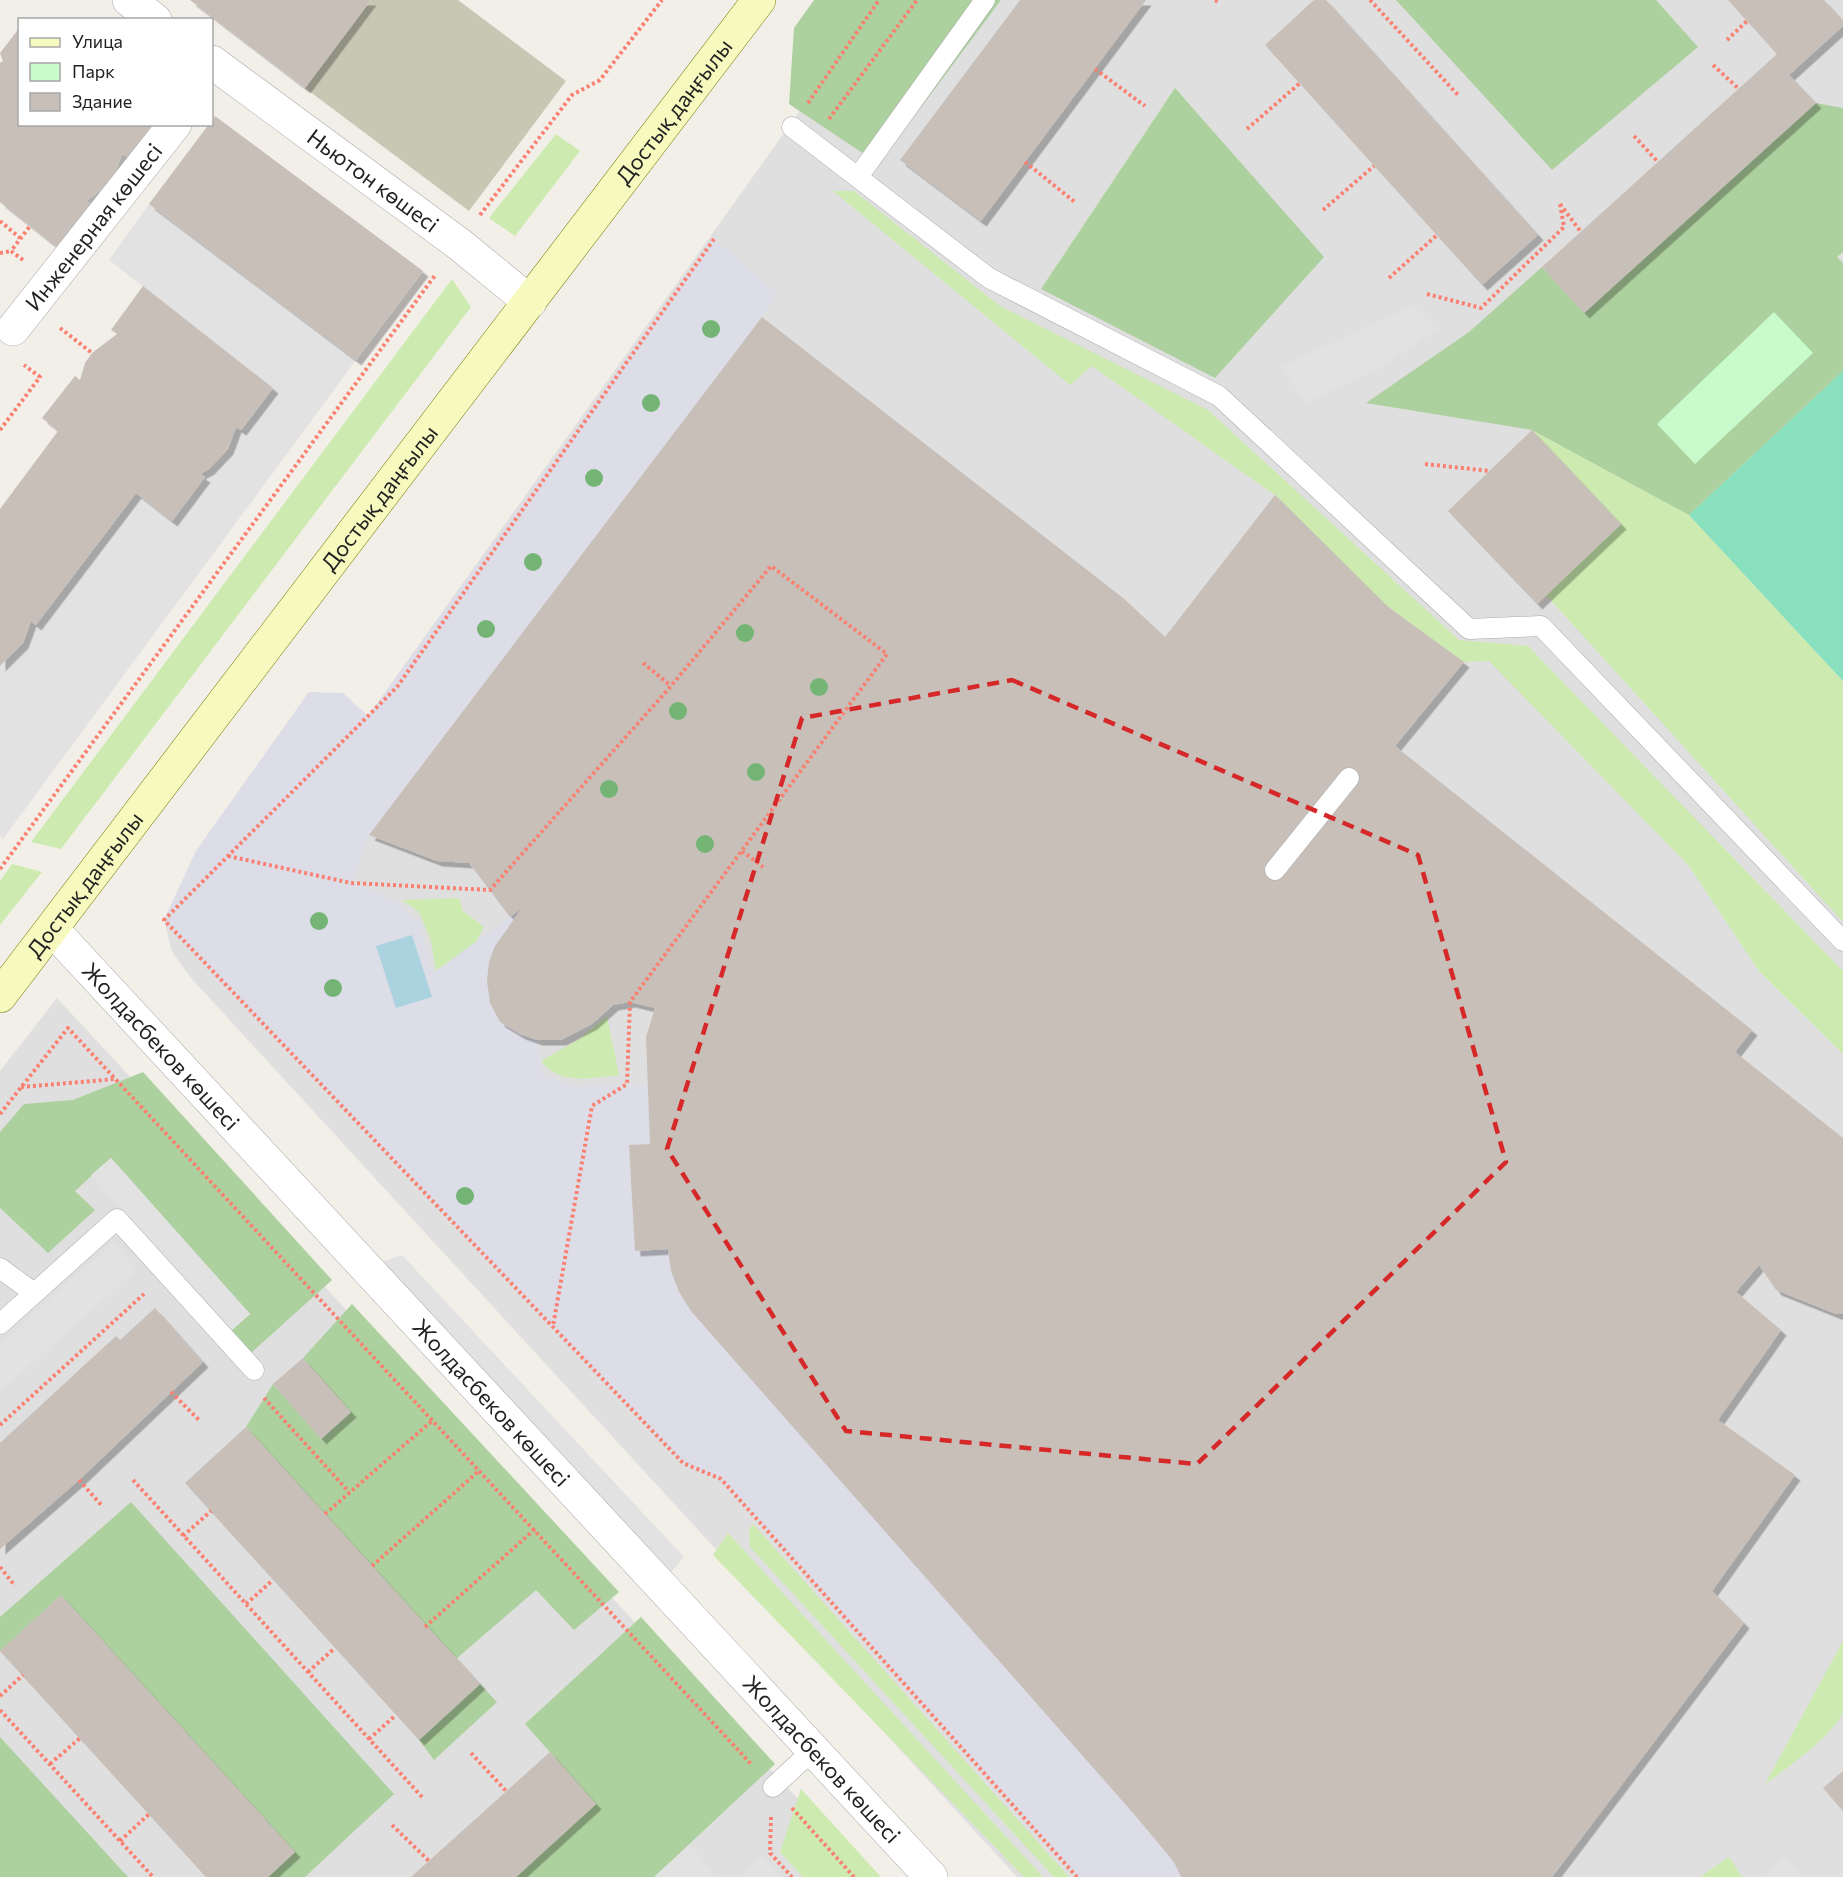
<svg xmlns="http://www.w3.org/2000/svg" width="1843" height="1877" font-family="Commissioner,sans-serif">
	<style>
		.residential { fill: #e0dfdf }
		.construction { fill: #c7c7b4 }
		.grass { fill: #cdebb0 }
		.forest { fill: #add19e }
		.park { fill: #c8facc }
		.pitch { fill: #88e0be }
		.parking { fill: #e2e2e2 }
		.plaza { fill: #dddde8 }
		.water { fill: #aad3df }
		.building { fill: #c7bfb8; filter: url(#shadow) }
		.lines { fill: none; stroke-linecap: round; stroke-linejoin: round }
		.service-casing { stroke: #a9a9a9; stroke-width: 21 }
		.minor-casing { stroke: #a9a9a9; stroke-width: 34 }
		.tertiary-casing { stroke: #a9a9a9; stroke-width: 34 }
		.secondary-casing { stroke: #707d05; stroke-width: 34 }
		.path { stroke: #fa8072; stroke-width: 4; stroke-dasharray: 3 3; stroke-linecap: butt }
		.service { stroke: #fff; stroke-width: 20 }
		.minor { stroke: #fff; stroke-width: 33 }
		.tertiary { stroke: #fff; stroke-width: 33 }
		.secondary { stroke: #f7fabf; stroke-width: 33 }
		.tree { fill: #74b475 }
		.marked { fill: none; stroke: #d62828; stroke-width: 4.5; stroke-dasharray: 12 8; stroke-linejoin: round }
		.labels { text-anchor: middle; stroke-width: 5; stroke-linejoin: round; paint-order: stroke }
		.street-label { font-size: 22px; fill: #222; stroke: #fff }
	</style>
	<defs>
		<filter id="shadow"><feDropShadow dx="5.5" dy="5.5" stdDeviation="0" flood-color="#0004"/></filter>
	</defs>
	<rect width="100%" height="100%" fill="#f2efe9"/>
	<path class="residential" d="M879 0H1843V1877H1017L191 978 172 952 164 920 196 851 309 692 368 716Z
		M57 998 427 1397 870 1877H0V1071Z"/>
	<path class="construction" d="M371 0H458L566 81 469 211 305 88Z"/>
	<path class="grass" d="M556 134 580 151 515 236 489 218Z
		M833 191H854L1000 306 1208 410 1459 640 1528 646 1843 971V1054L1759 971 1689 866 1489 661 1464 662 1387 606 1275 495 1092 366 1070 385Z
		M452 279 471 307 61 849 31 842Z
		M1532 430 1689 515 1843 681V922L1546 595 1621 524Z
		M12 864 42 872 0 925V881Z
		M459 898 463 911 484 927 448 994 437 976 431 941 419 912 402 900Z
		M607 1016 619 1075C590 1078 561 1086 541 1061L578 1040Z
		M753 1524 1069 1877H1054L750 1547 749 1530Z
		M728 1533 1043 1877H1024L713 1555Z
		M1843 1641C1843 1656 1843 1699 1843 1711 1836 1734 1784 1770 1765 1784Z
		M801 1789 881 1877H803L780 1852Z
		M1729 1857 1742 1877H1700Z"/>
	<path class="forest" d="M814 0H1001L879 164 789 104 794 28Z
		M1396 0H1656L1698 47 1552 170Z
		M1175 88 1324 257 1215 378 1041 289Z
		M1816 103 1843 108V252L1837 257 1843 263V371L1689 515 1532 430 1366 403 1469 332 1542 267 1584 313Z
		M143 1072 332 1280 251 1353 231 1331 250 1314 111 1158 75 1191 95 1210 48 1253 0 1208V1132L24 1104 73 1100Z
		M352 1304 619 1592 574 1630 536 1590 456 1659 246 1427 273 1384 321 1439 350 1413 303 1358Z
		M131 1502 394 1794 305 1877H268L295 1852 61 1595 0 1651V1617Z
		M641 1617 775 1764 654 1877H516L596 1804 525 1724Z
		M480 1684 497 1702 434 1760 419 1740Z
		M0 1737 128 1877H0Z"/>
	<path class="park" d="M1774 312 1813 353 1695 464 1657 424Z"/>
	<path class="pitch" d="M1843 371V681L1689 515Z"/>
	<path class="parking" d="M149 204 356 360 3 839 0 836V666L23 643 31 621 36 624 136 493 172 521 204 478 200 474 209 469 228 449 236 427 242 430 273 388 109 260Z
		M1414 305 1437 329 1377 369 1306 403 1281 367Z
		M111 1158 250 1314 231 1331 91 1175Z
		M113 1242 136 1270 0 1392V1344Z
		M402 1255 684 1557 660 1585 366 1267Z
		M690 1845 716 1877H654Z
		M763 1856 781 1877H740L762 1856Z
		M1785 1856 1802 1877H1759L1765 1875Z"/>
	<path class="plaza" d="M714 239 777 293 762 317 369 835 351 883 390 898 420 923 433 973 510 917 469 863 644 870 522 908 495 946 489 962 487 981 490 1003 500 1022 520 1034 537 1040 541 1074 578 1087 648 1084 650 1144 629 1146 635 1250 668 1249 679 1292 691 1311 1134 1814 1174 1862 1181 1877H1077L721 1479 683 1463 164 920 196 851 309 692 343 693 368 716Z"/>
	<path class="water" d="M412 935 432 997 396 1008 376 946Z"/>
	<path class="building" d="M190 0H371L305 88Z
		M1020 0H1146L981 221 900 160Z
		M1314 0H1326L1538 235 1482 285 1265 45Z
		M1728 0H1824L1843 21V26L1789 75 1816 103 1584 313 1542 267 1777 54Z
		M20 27V124H153L128 157 122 154 114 176 105 187 86 201 91 204 58 248 0 202V63L3 61 0 53Z
		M215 116 423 271 356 360 149 204 209 124H212Z
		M143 286 273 388 241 430 236 427 228 449 209 469 200 474 205 477 172 521 136 493 36 625 31 621 23 643 0 666V509L58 431 42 418 75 376 80 380 85 363 92 353 117 334 111 330Z
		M762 317 1123 598 1165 637 1275 495 1387 606 1464 662 1395 746 1752 1030 1735 1052 1843 1138V1314H1836L1776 1290 1759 1265 1736 1292 1781 1330 1718 1420 1795 1475 1712 1591 1744 1623 1552 1877H1181L1174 1862 1134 1814 691 1311 679 1292 671 1271 668 1249 635 1251 629 1145 650 1144 646 1037 655 1008 630 1002 613 1005 592 1024 561 1040H537L520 1034 500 1022 490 1003 487 981 489 962 495 946 522 908 510 917 469 863 437 861 369 835Z
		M1532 430 1621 524 1537 604 1448 511Z
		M155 1308 203 1362 79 1480 0 1549V1443L116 1336 120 1340Z
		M303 1358 351 1412 321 1439 273 1384Z
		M246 1427 480 1684 419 1740 185 1483Z
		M61 1595 295 1852 268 1877H206L0 1651Z
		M550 1752 596 1804 516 1877H411Z
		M1843 1771V1811L1823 1788Z"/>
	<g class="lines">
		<g class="service-casing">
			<path id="service" d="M792 127 989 278 1219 396 1469 629 1541 626 1843 941
				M858 177 985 0
				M1275 870 1349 778
				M0 1268 34 1293
				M0 1324 117 1219 254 1370
				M773 1787 813 1750"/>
		</g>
		<g class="minor-casing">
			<g id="minor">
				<path d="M129 0 155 20"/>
				<path id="s1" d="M212 62 459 244 530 302"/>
				<path id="s2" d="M13 329 175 124"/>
			</g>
		</g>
		<g class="tertiary-casing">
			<g id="tertiary">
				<path id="s3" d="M52 929 931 1877"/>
			</g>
		</g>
		<g class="secondary-casing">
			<g id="secondary">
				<path id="s4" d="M0 996 759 0"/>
			</g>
		</g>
		<path class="path" d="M1215 0 1219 2
			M1370 0 1458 95
			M1727 40 1747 21
			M1713 65 1739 89
			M1095 69 1145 106
			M808 103 879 0
			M829 119 917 0
			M1247 129 1300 83
			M1634 136 1658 162
			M1025 162 1076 203
			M1560 204 1581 232
			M1323 210 1374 166
			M480 215 572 95 600 80 662 0
			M0 221 20 238
			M714 239 397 687 164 920 683 1463 721 1479 1077 1877
			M0 253 11 251
			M23 260 11 251 30 226
			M1389 278 1437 235
			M1427 294 1481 308 1564 227 1560 204
			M60 328 92 353
			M0 430 40 377 24 365
			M1425 464 1490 471
			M643 663 671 686
			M742 851 763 867
			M228 856 351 883 490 890 671 686 771 566 887 654 630 1002 627 1084 592 1106 553 1326
			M0 869 436 274
			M21 1087 115 1079
			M0 1114 68 1028 752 1765
			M171 1392 199 1420
			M264 1398 349 1492
			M0 1425 144 1294
			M79 1480 103 1507
			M133 1480 422 1797
			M325 1514 433 1420
			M183 1536 211 1511
			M372 1566 480 1470
			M0 1567 15 1586
			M246 1604 273 1580
			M425 1627 535 1529
			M308 1672 335 1648
			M0 1696 23 1675
			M0 1710 153 1877
			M369 1739 396 1715
			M471 1753 506 1791
			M50 1764 80 1738
			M792 1808 854 1877
			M771 1817 770 1853 792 1877
			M392 1825 429 1861
			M120 1841 149 1814"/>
		<use href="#service" class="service"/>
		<use href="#minor" class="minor"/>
		<use href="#tertiary" class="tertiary"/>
		<use href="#secondary" class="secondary"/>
	</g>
	<g class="tree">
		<circle cx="711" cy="329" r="9"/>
		<circle cx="651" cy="403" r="9"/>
		<circle cx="594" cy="478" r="9"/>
		<circle cx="533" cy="562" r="9"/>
		<circle cx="486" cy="629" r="9"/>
		<circle cx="745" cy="633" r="9"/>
		<circle cx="819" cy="687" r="9"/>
		<circle cx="678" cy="711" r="9"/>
		<circle cx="756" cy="772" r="9"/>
		<circle cx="609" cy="789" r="9"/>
		<circle cx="705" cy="844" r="9"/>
		<circle cx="319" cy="921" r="9"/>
		<circle cx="333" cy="988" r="9"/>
		<circle cx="465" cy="1196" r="9"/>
	</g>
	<path class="marked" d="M1012 680 1418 855 1506 1162 1197 1464 846 1431 667 1149 802 718Z"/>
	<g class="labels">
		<g class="street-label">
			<text dy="8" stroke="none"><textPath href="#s4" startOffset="1112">Достық даңғылы</textPath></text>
			<text dy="8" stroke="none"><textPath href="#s1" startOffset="200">Ньютон көшесі</textPath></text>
			<text dy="8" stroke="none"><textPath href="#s2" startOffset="130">Инженерная көшесі</textPath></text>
			<text dy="8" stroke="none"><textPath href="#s4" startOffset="626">Достық даңғылы</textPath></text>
			<text dy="8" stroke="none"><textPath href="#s4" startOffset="140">Достық даңғылы</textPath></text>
			<text dy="8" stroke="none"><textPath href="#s3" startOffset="160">Жолдасбеков көшесі</textPath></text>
			<text dy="8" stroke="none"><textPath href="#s3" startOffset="646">Жолдасбеков көшесі</textPath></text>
			<text dy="8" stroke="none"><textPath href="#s3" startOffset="1132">Жолдасбеков көшесі</textPath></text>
		</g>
	</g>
	<rect x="18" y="18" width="195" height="108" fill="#ffffff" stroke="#a7a7a7" stroke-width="1.5"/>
	<rect x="30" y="38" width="30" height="9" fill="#f7fabf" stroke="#a7a7a7" stroke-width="1.5"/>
	<text x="72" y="48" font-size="18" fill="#222222">Улица</text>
	<rect x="30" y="63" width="30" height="18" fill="#c8facc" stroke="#a7a7a7" stroke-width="1.5"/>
	<text x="72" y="78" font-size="18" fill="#222222">Парк</text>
	<rect x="30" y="93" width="30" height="18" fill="#c7bfb8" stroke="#a7a7a7" stroke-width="1.5"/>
	<text x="72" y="108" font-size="18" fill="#222222">Здание</text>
</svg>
